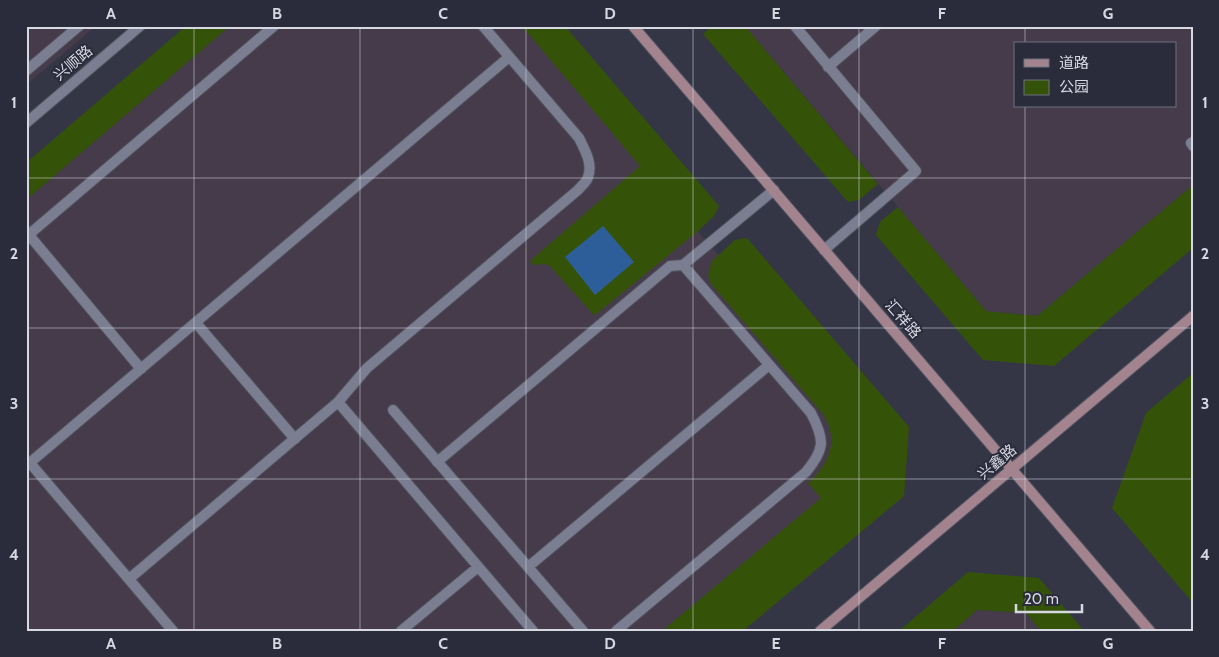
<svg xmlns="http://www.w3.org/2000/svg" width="1219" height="657" font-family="Cabin,'Noto Sans SC',sans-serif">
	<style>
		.industrial { fill: #453b4b; fill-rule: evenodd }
		.green { fill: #355308 }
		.water { fill: #2d5e99 }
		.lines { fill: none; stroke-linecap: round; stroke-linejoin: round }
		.service-casing { stroke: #50525f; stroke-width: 12 }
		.tertiary-casing { stroke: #50525f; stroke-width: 12 }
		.secondary-casing { stroke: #50525f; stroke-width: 12 }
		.service { stroke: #7b7e90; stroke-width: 10 }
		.tertiary { stroke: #7b7e90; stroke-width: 10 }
		.secondary { stroke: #a2838e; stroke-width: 10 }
		.grid { fill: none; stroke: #d6d8e2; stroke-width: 1; stroke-opacity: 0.55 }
		.labels { text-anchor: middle; stroke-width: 4; stroke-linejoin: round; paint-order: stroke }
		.street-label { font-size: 15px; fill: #d6d8e2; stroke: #2a2c3c }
		.neatline { fill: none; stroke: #d6d8e2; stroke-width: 2 }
		.grid-label { font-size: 16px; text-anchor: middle; font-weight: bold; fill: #d6d8e2 }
	</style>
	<rect width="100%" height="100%" fill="#343646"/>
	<path class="industrial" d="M26 26H96L26 85Z
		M230 26H522L875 438 871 480 696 631H26V200Z
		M745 26H1193V185L1037 316 986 311ZM1015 44H1175V106H1015Z
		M977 610 1026 613 1041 631H953Z"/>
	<path class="green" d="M186 26H230L26 200V163Z
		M522 26H565L719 206 714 216 697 232 595 315 591 312 550 266 545 264 534 265 530 261 640 166Z
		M712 26H745L878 184 859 200 848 202 703 34Z
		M1193 185V248L1054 366 983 360 876 235 880 222 898 207 986 311 1037 316Z
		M747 238 909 427 904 496 743 631H662L821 498 808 483C830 464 839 440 823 414L711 284 708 275 712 261 735 240Z
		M1193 373V603L1112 508 1146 413Z
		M968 572 1039 578 1084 631H1041L1026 613 977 610 953 631H899Z"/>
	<path class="water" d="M603 226 634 262 595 295 565 257Z"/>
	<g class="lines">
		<g class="service-casing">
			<path id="service" d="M483 26 579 138C585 150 593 164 588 177 587 182 581 186 578 190L367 368 338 402 533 631
				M795 26 916 171 824 250
				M828 67 876 26
				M26 71 79 26
				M1193 142 1191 143 1193 146
				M29 235 141 369
				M26 237 274 26
				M196 323 295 439
				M393 410 583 631
				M437 462 670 266 683 265 774 190
				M30 463 173 631
				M26 466 509 57
				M528 567 769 365
				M129 579 338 402
				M401 631 478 567
				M616 631 806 472C825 449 825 440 811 413L683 265"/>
		</g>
		<g class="tertiary-casing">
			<path id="tertiary" d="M26 123 140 26"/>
		</g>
		<g class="secondary-casing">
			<path id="secondary" d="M633 26 1150 631
				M820 631 1193 316"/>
		</g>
		<use href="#service" class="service"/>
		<use href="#tertiary" class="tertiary"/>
		<use href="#secondary" class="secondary"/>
	</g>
	<path class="grid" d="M194 26V631M360 26V631M526 26V631M693 26V631M859 26V631M1025 26V44M1025 106V631M26 178H1193M26 328H1193M26 479H1193"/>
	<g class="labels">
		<g class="street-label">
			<text transform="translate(73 63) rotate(-40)" y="5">兴顺路</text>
			<text transform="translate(903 319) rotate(49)" y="5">汇祥路</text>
			<text transform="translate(997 462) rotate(-40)" y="5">兴鑫路</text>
		</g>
	</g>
	<rect width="1219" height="657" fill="none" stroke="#2a2c3c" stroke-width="55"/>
	<rect x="1014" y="42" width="162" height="65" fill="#2a2c3c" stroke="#6f717e"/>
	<rect x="1024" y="59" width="25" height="8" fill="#a2838e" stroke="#6f717e"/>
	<text x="1059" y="68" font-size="15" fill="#d6d8e2">道路</text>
	<rect x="1024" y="80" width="25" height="15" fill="#355308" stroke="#6f717e"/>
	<text x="1059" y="92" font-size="15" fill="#d6d8e2">公园</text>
	<path d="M1016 604v8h66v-8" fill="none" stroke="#d6d8e2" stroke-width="2.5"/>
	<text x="1024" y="604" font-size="15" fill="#d6d8e2" stroke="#2a2c3c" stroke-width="4" paint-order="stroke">20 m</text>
	<rect x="28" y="28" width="1164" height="602" class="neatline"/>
	<g class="grid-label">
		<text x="111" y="19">A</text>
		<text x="277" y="19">B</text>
		<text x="443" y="19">C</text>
		<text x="610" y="19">D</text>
		<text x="776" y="19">E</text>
		<text x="942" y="19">F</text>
		<text x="1108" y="19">G</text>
		<text x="14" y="108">1</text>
		<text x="1205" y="108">1</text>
		<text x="14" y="259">2</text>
		<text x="1205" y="259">2</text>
		<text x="14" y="409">3</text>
		<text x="1205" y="409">3</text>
		<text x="14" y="560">4</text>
		<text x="1205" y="560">4</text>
		<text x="111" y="649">A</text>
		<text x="277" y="649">B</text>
		<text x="443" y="649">C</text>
		<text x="610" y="649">D</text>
		<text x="776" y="649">E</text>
		<text x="942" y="649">F</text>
		<text x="1108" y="649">G</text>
	</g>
</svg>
